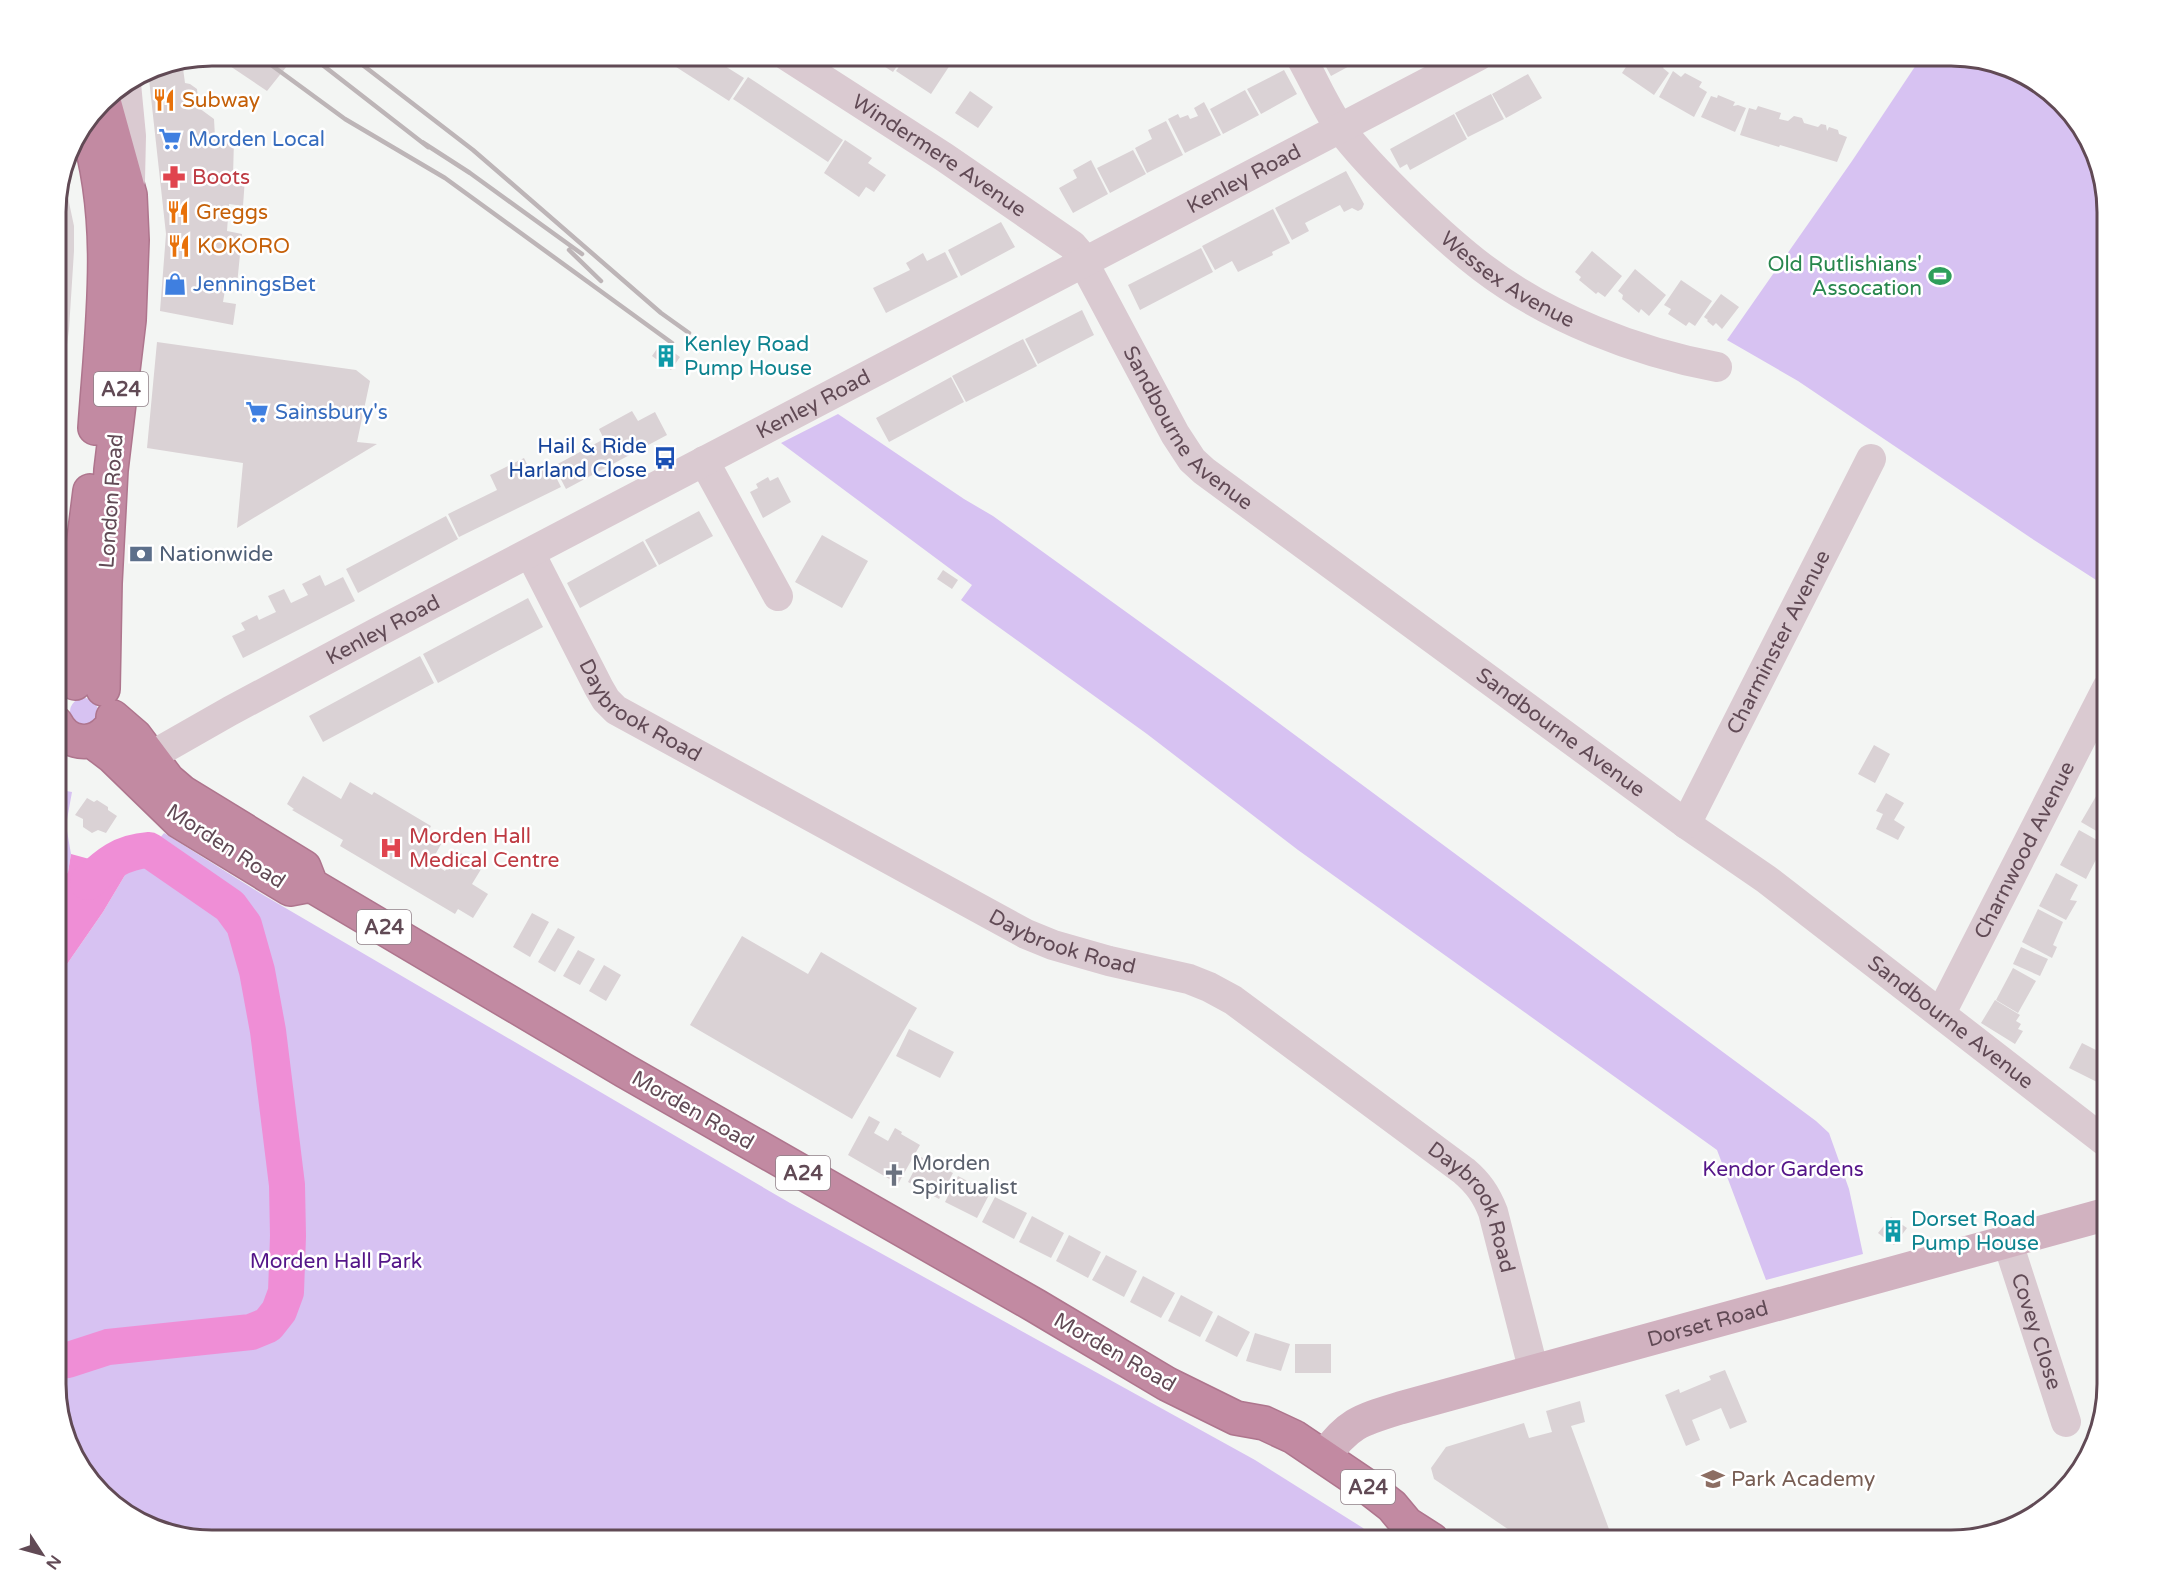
<svg xmlns="http://www.w3.org/2000/svg" width="2163" height="1596" font-family="'Varela Round',sans-serif">
	<style>
		.green { fill: #d7c2f2 }
		.water { fill: #ef8ed6 }
		.lines { fill: none; stroke-linecap: round; stroke-linejoin: round }
		.river { stroke: #ef8ed6; stroke-width: 36 }
		.building { fill: #dad2d5 }
		.highway-casing { stroke: #ae758d; stroke-width: 36 }
		.minor { stroke: #dacad1; stroke-width: 30 }
		.major { stroke: #d1b2c0; stroke-width: 33 }
		.highway { stroke: #c28aa2; stroke-width: 33 }
		.tram { stroke: #bdb5b7; stroke-width: 1.5 }
		.rail { stroke: #bdb5b7; stroke-width: 4.5 }
		.labels { text-anchor: middle; stroke-width: 5; stroke-linejoin: round; paint-order: stroke }
		.shield { fill: #fff; stroke: #908088; stroke-width: 1.5 }
		.shield-label { font-size: 20px; font-weight: bold; fill: #614a55 }
		.food-label { font-size: 21px; fill: #c56008; stroke: #fff; text-anchor: start }
		.shop-label { font-size: 21px; fill: #366cbe; stroke: #fff; text-anchor: start }
		.street-label { font-size: 21px; fill: #614a55; stroke: #fff }
		.health-label { font-size: 21px; fill: #be3a42; stroke: #fff; text-anchor: start }
		.leisure-label { font-size: 21px; fill: #27864d; stroke: #fff; text-anchor: end }
		.culture-label { font-size: 21px; fill: #0d838f; stroke: #fff; text-anchor: start }
		.transit-label { font-size: 21px; fill: #164399; stroke: #fff; text-anchor: end }
		.service-label { font-size: 21px; fill: #4e5e75; stroke: #fff; text-anchor: start }
		.worship-label { font-size: 21px; fill: #5b616d; stroke: #fff; text-anchor: start }
		.park-label { font-size: 21px; fill: #541588; stroke: #fff }
		.education-label { font-size: 21px; fill: #785e54; stroke: #fff; text-anchor: start }
		.rim { fill: none; stroke: #614a55; stroke-width: 3 }
	</style>
	<rect width="100%" height="100%" fill="#f3f5f3"/>
	<path class="green" d="M1922 56H1951L1996 63 2061 106 2091 143 2107 212V587L2031 538 1798 381 1727 340 1852 161Z
		M838 414 964 499 993 516 1226 684 1816 1121 1829 1133 1849 1189 1863 1254 1766 1280 1717 1150 1298 850 1147 734 961 600 972 585 781 443Z
		M70 712a14 14 0 1 1 28 0a14 14 0 1 1-28 0Z
		M56 789 72 792 66 825 71 854 68 872 56 891Z
		M164 833 265 896 790 1203 1255 1460 1363 1528 1373 1540H212L162 1532 117 1508 72 1453 56 1394V980L103 912 134 860 154 845Z"/>
	<path class="water" d="M127 852 134 860 103 912 56 980V891L68 872 71 854 104 863Z"/>
	<g class="lines">
		<path class="river" d="M56 1361 68 1360 108 1347 251 1332 268 1325 279 1311 286 1292 288 1236 287 1185 268 1031 257 971 244 925 230 906 149 850C121 852 107 864 88 882"/>
	</g>
	<path class="building" d="M215 56H295L267 91Z
		M659 56H709L744 78 729 101Z
		M868 56H904L893 72Z
		M906 56H925L935 62 939 56H942L952 62 931 94 896 71Z
		M1320 56H1368L1331 76Z
		M1633 56H1656L1666 63 1663 68 1669 73 1654 95 1622 73Z
		M182 61 185 83 190 84 197 89 199 108 214 119 215 137 234 139 233 177 245 178 243 206 229 204 227 231 242 234 237 285 226 284 223 302 236 304 233 325 160 311 166 234 148 70 153 67Z
		M1284 70 1297 94 1261 114 1247 89Z
		M1673 71 1681 77 1685 73 1702 82 1699 87 1707 92 1694 117 1659 97Z
		M1528 74 1542 98 1506 118 1492 94Z
		M748 77 843 140 828 162 733 99Z
		M1245 90 1259 115 1223 134 1210 109Z
		M970 91 993 107 978 128 955 113Z
		M1491 94 1504 119 1468 137 1455 113Z
		M1718 95 1735 102 1733 106 1738 105 1746 108 1735 132 1701 117 1711 96 1717 98Z
		M1204 102 1221 135 1185 153 1168 119 1178 114 1180 118 1188 115 1190 119 1198 116 1194 108Z
		M1758 106 1781 113 1779 119 1788 121 1794 116 1802 118 1804 123 1818 127 1821 124 1826 125 1827 131 1829 127 1838 130 1839 134 1847 137 1837 162 1780 145 1779 147 1740 135 1749 108 1756 110Z
		M1454 114 1467 139 1410 170 1407 164 1400 168 1390 149Z
		M1166 121 1183 155 1147 173 1135 148 1152 139 1148 130Z
		M845 140 872 158 868 163 886 175 874 192 866 187 859 197 824 173Z
		M1133 150 1146 174 1110 193 1097 168Z
		M1091 160 1108 194 1073 213 1059 188 1077 178 1073 170Z
		M1346 171 1364 204 1362 209 1358 211 1352 208 1344 212 1340 205 1305 223 1309 231 1292 240 1275 208Z
		M63 174 74 226V251L69 329 57 422 56 202Z
		M1273 209 1290 243 1272 252 1273 255 1238 272 1232 261 1215 270 1202 246Z
		M1001 222 1015 247 961 276 948 250Z
		M1201 248 1213 272 1140 310 1128 285Z
		M1592 251 1622 276 1605 297 1598 292 1596 294 1579 280 1581 277 1575 272Z
		M945 252 958 277 886 313 873 288 910 270 906 263 923 253 927 261Z
		M1635 269 1666 295 1649 316 1641 309 1639 313 1622 299 1623 295 1618 291Z
		M1681 280 1712 301 1695 326 1689 322 1686 326 1668 314 1671 309 1664 305Z
		M1721 294 1739 307 1722 329 1716 323 1713 326 1707 321 1708 320 1704 317Z
		M1082 310 1094 335 1038 364 1025 339Z
		M1023 339 1037 366 966 402 952 376Z
		M157 342 356 370 370 381 357 442 377 444 237 528 243 463 147 448Z
		M661 343 680 357 671 370 652 356Z
		M951 377 964 402 889 442 876 418Z
		M632 411 638 421 655 412 667 435 566 489 554 466 604 439 599 429Z
		M524 458 531 472 549 463 561 487 459 537 448 514 497 490 490 475Z
		M768 477 770 481 778 477 791 502 763 518 750 492 758 488 756 484Z
		M699 511 713 536 659 565 645 540Z
		M446 516 458 539 358 593 346 569Z
		M822 535 868 561 842 608 795 582Z
		M643 541 657 566 580 608 567 583Z
		M943 570 958 580 952 589 937 579Z
		M320 575 325 586 343 577 355 601 243 658 232 636 245 630 241 623 257 615 259 620 276 612 268 596 284 589 291 603 308 595 302 584Z
		M528 598 543 627 438 683 423 654Z
		M420 656 434 683 323 742 309 716Z
		M1874 745 1890 754 1875 783 1858 774Z
		M303 776 341 799 350 782 372 795 374 792 431 826 429 830 444 839 431 862 445 871 457 851 483 866 472 884 488 894 473 918 458 909 455 914 340 846 343 840 292 810 294 809 287 804Z
		M2102 786 2107 789V817L2104 818 2107 820V832L2105 836 2081 822Z
		M1886 793 1904 803 1894 820 1905 827 1898 840 1876 829 1883 814 1876 811Z
		M87 798 94 802 97 800 108 807V810L117 816 106 833 98 830 92 833 83 827V819L75 815Z
		M2079 830 2104 844 2086 879 2060 865Z
		M2056 873 2078 885 2070 900 2077 901 2066 920 2039 906Z
		M2038 909 2063 922 2053 945 2057 947 2052 958 2022 942Z
		M532 913 549 922 530 957 513 947Z
		M558 928 575 937 555 972 538 962Z
		M742 936 808 974 821 952 917 1008 852 1119 690 1025Z
		M2021 947 2048 959 2040 976 2013 964Z
		M578 950 595 959 580 985 563 976Z
		M604 965 621 975 606 1001 589 991Z
		M2013 968 2036 981 2018 1013 1996 1000Z
		M1995 1000 2020 1015 2016 1021 2021 1024 2018 1029 2023 1031 2015 1044 1981 1023Z
		M909 1029 954 1052 940 1078 896 1056Z
		M2082 1043 2100 1052 2098 1055 2107 1060V1080L2105 1086 2069 1068Z
		M869 1116 880 1122 874 1133 888 1141 895 1128 902 1132 901 1134 920 1145 898 1184 848 1155Z
		M921 1157 953 1173 939 1199 908 1182Z
		M958 1176 990 1193 977 1218 945 1202Z
		M995 1197 1027 1213 1014 1239 982 1222Z
		M1032 1216 1064 1233 1051 1258 1019 1242Z
		M1891 1217 1907 1228 1894 1245 1878 1233Z
		M1069 1235 1101 1252 1088 1278 1056 1261Z
		M1106 1255 1137 1271 1124 1297 1092 1280Z
		M1143 1276 1175 1293 1161 1318 1130 1302Z
		M1181 1295 1213 1312 1200 1337 1168 1321Z
		M1218 1315 1250 1332 1237 1357 1205 1341Z
		M1255 1333 1290 1344 1281 1371 1246 1361Z
		M1295 1344H1331V1373H1295Z
		M1725 1370 1747 1422 1730 1429 1721 1408 1692 1420 1700 1440 1686 1446 1665 1395 1679 1389 1680 1393 1711 1380 1709 1376Z
		M1580 1401 1585 1422 1571 1426 1613 1540H1524L1434 1479 1431 1468 1446 1447 1524 1423 1529 1438 1552 1432 1546 1411Z"/>
	<g class="lines">
		<g class="highway-casing">
			<path id="highway" d="M86 125C117 223 102 327 95 428
				M75 683 73 626 90 491
				M103 689 105 583 111 470 129 320 132 240 130 195 104 101
				M113 717 135 736 168 780 182 792 304 867 311 885 625 1071 1036 1306 1167 1384 1236 1418 1264 1423 1294 1437 1365 1485 1392 1506 1407 1524 1432 1540
				M56 723C66 744 92 748 108 730
				M92 741 112 756 180 822 290 889 311 885"/>
		</g>
		<g class="minor">
			<path id="s1" d="M787 56 944 157 1072 245 1078 252 1175 434 1192 460 1204 471 1686 824 1766 879 2107 1143"/>
			<path id="s2" d="M1300 56C1313 78 1325 107 1340 128 1359 154 1387 182 1411 205 1434 227 1458 249 1483 268 1549 318 1636 352 1717 367"/>
			<path d="M126 84 131 136 130 180"/>
			<path d="M704 461 778 596"/>
			<path id="s3" d="M530 553 599 688 606 700 616 710 1026 934 1053 945 1109 961 1189 979 1209 987 1233 1000 1464 1171C1478 1183 1486 1194 1493 1212L1534 1372"/>
			<path d="M56 576 78 578"/>
			<path id="s4" d="M151 756 230 711 376 633 1478 56"/>
			<path id="s5" d="M1686 824 1871 459"/>
			<path id="s6" d="M1941 1013 2107 688"/>
			<path id="s7" d="M2007 1240 2066 1422"/>
		</g>
		<path class="major" id="s8" d="M1324 1457C1348 1423 1361 1420 1400 1408L2107 1214"/>
		<use href="#highway" class="highway"/>
		<path class="tram" d="M1941 1540 2034 1513"/>
		<path class="rail" d="M259 56 345 119 445 178 672 343
			M311 56 428 147
			M351 56 473 150 661 313 689 333
			M422 142 470 173 582 254
			M569 250 601 281"/>
	</g>
	<defs>
		<g id="restaurant-bare" transform="scale(1.8)"><path d="M-5-6h1v4h1v-4h1v4h1v-4h1v5L-1.5 .5V6h-2V.5L-5-1ZM5-6V6H3V1.5H1.5Q1.5-4 5-6Z" fill="#e8710a" stroke="#fff" stroke-width="2.5" paint-order="stroke"/></g>
		<g id="supermarket-bare" transform="scale(1.8)"><path d="M-6-5.5h2.5l.6 2H6L4.5 2H-2.5L-4.4-4H-6ZM-1.5 3.2a1.3 1.3 0 1 0 .1 0ZM3 3.2a1.3 1.3 0 1 0 .1 0Z" fill="#3f7fe0" stroke="#fff" stroke-width="2.5" paint-order="stroke"/></g>
		<g id="pharmacy-bare" transform="scale(1.8)"><path d="M-2-6h4v4h4v4h-4v4h-4v-4h-4v-4h4Z" fill="#e0444e" stroke="#fff" stroke-width="2.5" paint-order="stroke"/></g>
		<g id="stadium-bare" transform="scale(1.8)"><path d="M0-5a6.5 5 0 1 0 0 10a6.5 5 0 1 0 0-10ZM-3.5-1.8h7v3.6h-7Z" fill="#2e9e5b" stroke="#fff" stroke-width="2.5" paint-order="stroke"/></g>
		<g id="shop-bare" transform="scale(1.8)"><path d="M-5-2.5h2.3a2.7 3.5 0 0 1 5.4 0H5L5.5 6h-11ZM-1.5-2.5h3a1.5 2.3 0 0 0-3 0Z" fill="#3f7fe0" stroke="#fff" stroke-width="2.5" paint-order="stroke"/></g>
		<g id="building-bare" transform="scale(1.8)"><path d="M-4-6H4V6H1V3H-1V6H-4ZM-2.5-4.3h1.7v1.8h-1.7ZM.8-4.3h1.7v1.8H.8ZM-2.5-1h1.7V.8h-1.7ZM.8-1h1.7V.8H.8Z" fill="#0f9aa8" stroke="#fff" stroke-width="2.5" paint-order="stroke"/></g>
		<g id="bus-bare" transform="scale(1.8)"><path d="M-5-6H5V4H4V6H2V4H-2V6H-4V4H-5ZM-3.5-4V0h7V-4ZM-3.5 1.2v1.5H-2V1.2ZM2 1.2v1.5H3.5V1.2Z" fill="#1a4fb4" stroke="#fff" stroke-width="2.5" paint-order="stroke"/></g>
		<g id="bank-bare" transform="scale(1.8)"><path d="M-6-4H6V4H-6ZM0-2.3a2.3 2.3 0 1 0 0 4.6a2.3 2.3 0 1 0 0-4.6Z" fill="#5c6f8a" stroke="#fff" stroke-width="2.5" paint-order="stroke"/></g>
		<g id="hospital-bare" transform="scale(1.8)"><path d="M-5-5h3v3.5h4V-5h3V5h-3V1.5h-4V5h-3Z" fill="#e0444e" stroke="#fff" stroke-width="2.5" paint-order="stroke"/></g>
		<g id="church-bare" transform="scale(1.8)"><path d="M-1.2-6h2.4v3.5h3.3v2.4h-3.3V6h-2.4V-.1h-3.3v-2.4h3.3Z" fill="#6b7280" stroke="#fff" stroke-width="2.5" paint-order="stroke"/></g>
		<g id="school-bare" transform="scale(1.8)"><path d="M0-5L7-2L0 1L-7-2ZM-4 1L0 2.5L4 1V4Q0 6-4 4Z" fill="#8d6e63" stroke="#fff" stroke-width="2.5" paint-order="stroke"/></g>
	</defs>
	<g fill-rule="evenodd">
		<use href="#restaurant-bare" x="164" y="100"/>
		<use href="#supermarket-bare" x="170" y="139"/>
		<use href="#pharmacy-bare" x="174" y="177"/>
		<use href="#restaurant-bare" x="178" y="212"/>
		<use href="#restaurant-bare" x="179" y="246"/>
		<use href="#stadium-bare" x="1940" y="276"/>
		<use href="#shop-bare" x="175" y="284"/>
		<use href="#building-bare" x="666" y="356"/>
		<use href="#supermarket-bare" x="257" y="412"/>
		<use href="#bus-bare" x="665" y="458"/>
		<use href="#bank-bare" x="141" y="554"/>
		<use href="#hospital-bare" x="391" y="848"/>
		<use href="#church-bare" x="894" y="1175"/>
		<use href="#building-bare" x="1893" y="1231"/>
		<use href="#school-bare" x="1713" y="1479"/>
	</g>
	<g class="labels">
		<g class="shield">
			<rect x="94" y="372" width="54" height="34" rx="4.5"/>
			<rect x="357" y="910" width="54" height="34" rx="4.5"/>
			<rect x="776" y="1156" width="54" height="34" rx="4.5"/>
			<rect x="1341" y="1470" width="54" height="34" rx="4.5"/>
		</g>
		<g class="shield-label">
			<text x="121" y="396">A24</text>
			<text x="384" y="934">A24</text>
			<text x="803" y="1180">A24</text>
			<text x="1368" y="1494">A24</text>
		</g>
		<g class="food-label">
			<text x="182" y="107">Subway</text>
			<text x="196" y="219">Greggs</text>
			<text x="197" y="253">KOKORO</text>
		</g>
		<g class="shop-label">
			<text x="188" y="146">Morden Local</text>
			<text x="193" y="291">JenningsBet</text>
			<text x="275" y="419">Sainsbury's</text>
		</g>
		<g class="street-label">
			<text dy="7" stroke="none"><textPath href="#s1" startOffset="182">Windermere Avenue</textPath></text>
			<text dy="7" stroke="none"><textPath href="#s4" startOffset="1236">Kenley Road</textPath></text>
			<text dy="7" stroke="none"><textPath href="#s2" startOffset="310">Wessex Avenue</textPath></text>
			<text dy="7" stroke="none"><textPath href="#s4" startOffset="750">Kenley Road</textPath></text>
			<text dy="7" stroke="none"><textPath href="#s1" startOffset="561">Sandbourne Avenue</textPath></text>
			<text transform="translate(111 501) rotate(-86)" y="7">London Road</text>
			<text dy="7" stroke="none"><textPath href="#s4" startOffset="264">Kenley Road</textPath></text>
			<text dy="7" stroke="none"><textPath href="#s5" startOffset="204">Charminster Avenue</textPath></text>
			<text dy="7" stroke="none"><textPath href="#s3" startOffset="198">Daybrook Road</textPath></text>
			<text dy="7" stroke="none"><textPath href="#s1" startOffset="1047">Sandbourne Avenue</textPath></text>
			<text transform="translate(226 846) rotate(33)" y="7">Morden Road</text>
			<text dy="7" stroke="none"><textPath href="#s6" startOffset="183">Charnwood Avenue</textPath></text>
			<text dy="7" stroke="none"><textPath href="#s3" startOffset="684">Daybrook Road</textPath></text>
			<text dy="7" stroke="none"><textPath href="#s1" startOffset="1533">Sandbourne Avenue</textPath></text>
			<text transform="translate(693 1110) rotate(30)" y="7">Morden Road</text>
			<text dy="7" stroke="none"><textPath href="#s3" startOffset="1188">Daybrook Road</textPath></text>
			<text dy="7" stroke="none"><textPath href="#s8" startOffset="412">Dorset Road</textPath></text>
			<text dy="7" stroke="none"><textPath href="#s7" startOffset="96">Covey Close</textPath></text>
			<text transform="translate(1115 1352) rotate(30)" y="7">Morden Road</text>
		</g>
		<g class="health-label">
			<text x="192" y="184">Boots</text>
			<text x="409" y="843">Morden Hall<tspan x="409" dy="24">Medical Centre</tspan></text>
		</g>
		<g class="leisure-label">
			<text x="1922" y="271">Old Rutlishians'<tspan x="1922" dy="24">Assocation</tspan></text>
		</g>
		<g class="culture-label">
			<text x="684" y="351">Kenley Road<tspan x="684" dy="24">Pump House</tspan></text>
			<text x="1911" y="1226">Dorset Road<tspan x="1911" dy="24">Pump House</tspan></text>
		</g>
		<g class="transit-label">
			<text x="647" y="453">Hail &amp; Ride<tspan x="647" dy="24">Harland Close</tspan></text>
		</g>
		<g class="service-label">
			<text x="159" y="561">Nationwide</text>
		</g>
		<g class="worship-label">
			<text x="912" y="1170">Morden<tspan x="912" dy="24">Spiritualist</tspan></text>
		</g>
		<g class="park-label">
			<text x="1783" y="1176">Kendor Gardens</text>
			<text x="336" y="1268">Morden Hall Park</text>
		</g>
		<g class="education-label">
			<text x="1731" y="1486">Park Academy</text>
		</g>
	</g>
	<path d="M0 0H2163V1596H0ZM212 66H1951A146 146 0 0 1 2097 212V1384A146 146 0 0 1 1951 1530H212A146 146 0 0 1 66 1384V212A146 146 0 0 1 212 66Z" fill="#fff" fill-rule="evenodd"/>
	<path class="rim" d="M212 66H1951A146 146 0 0 1 2097 212V1384A146 146 0 0 1 1951 1530H212A146 146 0 0 1 66 1384V212A146 146 0 0 1 212 66Z"/>
	<g transform="translate(42 1554) rotate(126)" stroke="#ffffff" stroke-width="4.5" paint-order="stroke">
	<path d="M0-4.5L10 22L0 15L-10 22Z" fill="#614a55"/>
	<text y="-9" font-size="16" font-weight="bold" text-anchor="middle" fill="#614a55">N</text>
	</g>
</svg>
